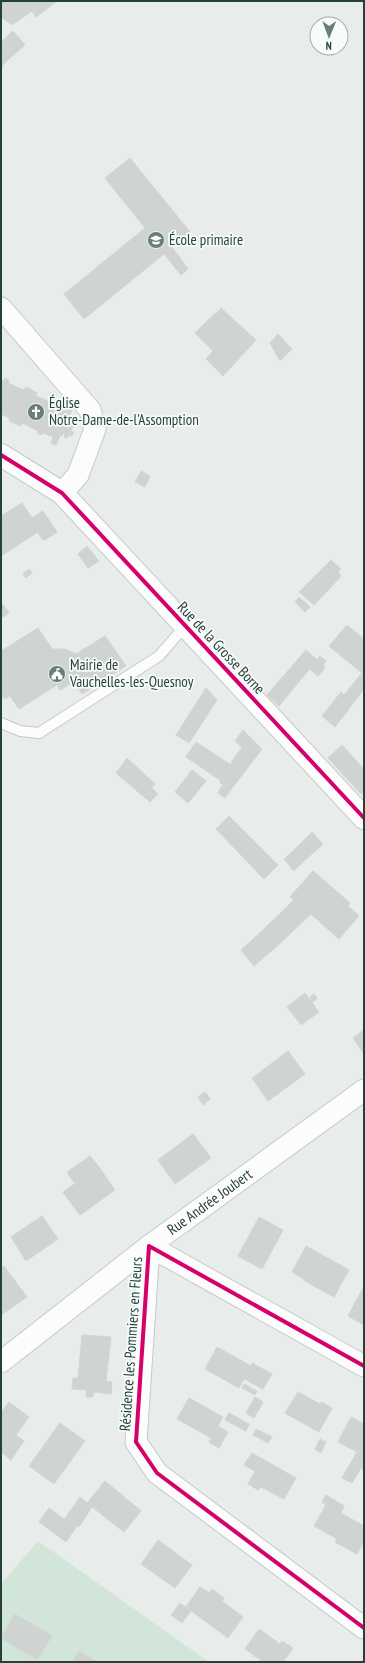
<svg xmlns="http://www.w3.org/2000/svg" width="365" height="1663" font-family="'PT Sans Narrow',sans-serif">
	<style>
		.green { fill: #d1e6d8 }
		.building { fill: #cfd4d2; stroke: #d1d6d4 }
		.lines { fill: none; stroke-linecap: round; stroke-linejoin: round }
		.service-casing { stroke: #c5cac8; stroke-width: 12 }
		.minor-casing { stroke: #c5cac8; stroke-width: 23 }
		.tertiary-casing { stroke: #c5cac8; stroke-width: 24 }
		.service { stroke: #fcfcfc; stroke-width: 10 }
		.minor { stroke: #fcfcfc; stroke-width: 21 }
		.tertiary { stroke: #fcfcfc; stroke-width: 22 }
		.cycleway-casing { stroke: #f7fbf9; stroke-width: 6 }
		.cycleway { stroke: #d6006c; stroke-width: 4 }
		.labels { text-anchor: middle; stroke-width: 3.5; stroke-linejoin: round; paint-order: stroke }
		.poi-label { font-size: 15px; fill: #24423a; stroke: #f7fbf9; text-anchor: start }
		.street-label { font-size: 15px; fill: #24423a; stroke: #f7fbf9 }
	</style>
	<rect width="100%" height="100%" fill="#e8edeb"/>
	<path class="green" d="M38 1541 209 1662H1V1584Z"/>
	<path class="building" d="M1 1H57L36 17 32 11 12 25 1 17Z
		M13 31 25 45 2 65 4 66 1 68V42Z
		M130 158 190 232 172 247 188 269 181 275 164 254 84 319 64 294 145 228 105 178Z
		M221 308 234 320 229 327 216 314Z
		M215 313 229 327 234 320 256 340 223 376 206 359 213 351 195 333Z
		M278 334 292 349 280 361 270 343Z
		M5 378 9 380 8 383 24 390 26 387 37 393 36 396 51 402 52 399 57 401 55 404 65 409 69 407 72 410 69 416 70 418 72 419 73 416 76 418 75 421 79 422 77 425 74 424 71 431 74 432 72 436 69 435 67 438 64 437 65 434 63 433 62 436 60 435 56 445 51 443 53 437 43 433 41 435 37 433 38 431 22 423 21 426 9 421 10 418 1 414V380L4 381Z
		M141 471 150 476 145 487 135 482Z
		M22 503 32 518 27 521 17 506Z
		M17 506 27 521 43 511 57 532 45 540 42 539 38 532 1 556V516Z
		M87 546 99 561 88 568 78 554Z
		M331 560 341 569 338 572 341 576 333 585 319 572Z
		M29 569 32 573 26 578 23 574Z
		M319 572 333 585 314 605 299 592Z
		M299 597 310 607 305 612 295 602Z
		M1 602 9 613 1 618Z
		M347 625 364 639V689L335 727 322 716 341 692 344 695 362 673 329 646Z
		M38 628 52 649H65L76 654 105 636 126 666 82 694 74 682 60 690 57 685 19 709 10 696 5 699 3 697 1 698V651Z
		M306 650 317 660 279 706 267 695Z
		M320 656 326 661 323 665 325 668 318 676 310 669Z
		M206 688 217 700 189 743 176 735Z
		M243 730 262 749 230 791 220 783 221 781 186 757 196 742 231 765 232 761 242 747 235 741Z
		M342 745 364 769V792L361 794 328 758Z
		M127 758 155 784 144 797 116 773Z
		M192 770 206 781 188 803 175 792Z
		M222 786 230 791 225 798 218 793Z
		M152 788 158 794 150 802 144 797Z
		M229 816 278 865 264 879 216 829Z
		M312 832 323 844 303 862 293 851Z
		M293 851 303 862 294 871 284 859Z
		M313 871 350 903 348 906 359 916 339 939 311 914 277 946 263 930 294 900 290 897Z
		M263 930 277 946 254 966 241 950Z
		M305 993 319 1012 301 1025 287 1007Z
		M314 994 317 998 313 1002 310 997Z
		M364 1030V1054L353 1038Z
		M288 1051 305 1074 268 1101 252 1078Z
		M205 1092 210 1099 203 1105 198 1097Z
		M193 1134 211 1158 175 1184 158 1160Z
		M90 1156 99 1167 75 1184 67 1172Z
		M99 1167 108 1180 73 1206 63 1192Z
		M108 1180 115 1190 80 1215 73 1206Z
		M42 1216 58 1239 26 1261 11 1237Z
		M259 1217 283 1230 262 1269 238 1256Z
		M306 1246 349 1270 334 1297 303 1280 304 1279 292 1272Z
		M4 1266 27 1297 1 1315V1268Z
		M364 1286V1325L348 1316Z
		M82 1335 111 1337 106 1381 95 1380 93 1397H86L87 1390 72 1389 73 1378H78Z
		M217 1347 251 1366 252 1363 272 1374 263 1389 244 1379 239 1388 205 1369Z
		M95 1380 112 1382 111 1394 94 1392Z
		M244 1384 257 1391 255 1395 242 1388Z
		M298 1392 320 1404 322 1402 332 1408 319 1432 285 1413Z
		M255 1397 263 1402 254 1418 246 1413Z
		M189 1398 223 1417 218 1426 228 1432 219 1448 209 1442 211 1438 177 1419Z
		M9 1402 29 1417 16 1435 24 1441 11 1460 1 1452V1413Z
		M229 1413 249 1424 246 1431 225 1420Z
		M351 1417 364 1424V1470L361 1468 352 1483 342 1478 357 1452 338 1442Z
		M60 1423 85 1441 54 1484 29 1466Z
		M256 1429 272 1437 268 1443 253 1435Z
		M320 1439 326 1442 321 1453 315 1449Z
		M252 1453 296 1478 284 1499 261 1487 258 1490 248 1484 255 1471 244 1465Z
		M105 1481 141 1511 124 1532 87 1503Z
		M326 1495 344 1506 341 1513 364 1526V1541L357 1554 335 1542 337 1539 314 1526 326 1505 322 1502Z
		M80 1497 92 1507 79 1527 66 1517Z
		M49 1508 64 1519 54 1533 39 1522Z
		M66 1517 77 1526 66 1542 54 1533Z
		M158 1540 192 1565 175 1588 141 1564Z
		M200 1587 210 1593 202 1604 193 1597Z
		M212 1589 224 1598 222 1601 243 1617 228 1638 186 1607 193 1597 202 1604Z
		M180 1603 191 1611 182 1623 171 1615Z
		M15 1614 52 1636 37 1660 1 1638Z
		M259 1629 280 1644 282 1641 293 1648 283 1662H263L245 1649Z
		M79 1651 97 1662H72Z"/>
	<g class="lines">
		<g class="service-casing">
			<path id="service" d="M1 723 20 731 39 733 159 656 185 626"/>
		</g>
		<g class="minor-casing">
			<g id="minor">
				<path d="M1 308 90 410 95 429 78 475 62 493"/>
				<path id="s1" d="M1 1362 149 1246 364 1090"/>
				<path d="M364 1366 149 1246 136 1442 157 1473 364 1628"/>
			</g>
		</g>
		<g class="tertiary-casing">
			<path id="tertiary" d="M1 455 62 493 364 818"/>
		</g>
		<use href="#service" class="service"/>
		<use href="#minor" class="minor"/>
		<use href="#tertiary" class="tertiary"/>
		<g class="cycleway-casing">
			<path id="cycleway" d="M1 455 62 493 364 818
				M364 1366 149 1246 136 1442 157 1473 364 1628"/>
		</g>
		<use href="#cycleway" class="cycleway"/>
	</g>
	<defs>
		<g id="school-disc" transform="scale(0.9)"><circle r="9.5" fill="#697e78" stroke="#f7fbf9"/><path d="M0-5L7-2L0 1L-7-2ZM-4 1L0 2.5L4 1V4Q0 6-4 4Z" fill="#fff"/></g>
		<g id="church-disc" transform="scale(0.9)"><circle r="9.5" fill="#697e78" stroke="#f7fbf9"/><path d="M-1.2-6h2.4v3.5h3.3v2.4h-3.3V6h-2.4V-.1h-3.3v-2.4h3.3Z" fill="#fff"/></g>
		<g id="civic-disc" transform="scale(0.9)"><circle r="9.5" fill="#697e78" stroke="#f7fbf9"/><path d="M-.6-6.5H3V-4.5H.6V-3L4-1V1h2V6H-6V1h2V-1L-.6-3ZM-1.2 2.5V6h2.4V2.5Z" fill="#fff"/></g>
	</defs>
	<g fill-rule="evenodd">
		<use href="#school-disc" x="156" y="240"/>
		<use href="#church-disc" x="36" y="412"/>
		<use href="#civic-disc" x="57" y="674"/>
	</g>
	<g class="labels">
		<g class="poi-label">
			<text x="169" y="245">École primaire</text>
			<text x="49" y="408">Église<tspan x="49" dy="17">Notre-Dame-de-l'Assomption</tspan></text>
			<text x="70" y="670">Mairie de<tspan x="70" dy="17">Vauchelles-les-Quesnoy</tspan></text>
		</g>
		<g class="street-label">
			<text transform="translate(221 648) rotate(47)" y="5">Rue de la Grosse Borne</text>
			<text dy="5" stroke="none"><textPath href="#s1" startOffset="263">Rue Andrée Joubert</textPath></text>
			<text transform="translate(131 1344) rotate(-86)" y="5">Résidence les Pommiers en Fleurs</text>
		</g>
	</g>
	<rect width="365" height="1663" fill="none" stroke="#24423a" stroke-width="4"/>
	<g transform="translate(329 36) rotate(181)"><circle r="19" fill="#f7fbf9" stroke="#a3b1ad"/>
	<path d="M0-3L7 15L0 10L-7 15Z" fill="#697e78"/>
	<text y="-6" font-size="11" font-weight="bold" text-anchor="middle" fill="#24423a">N</text>
	</g>
</svg>
